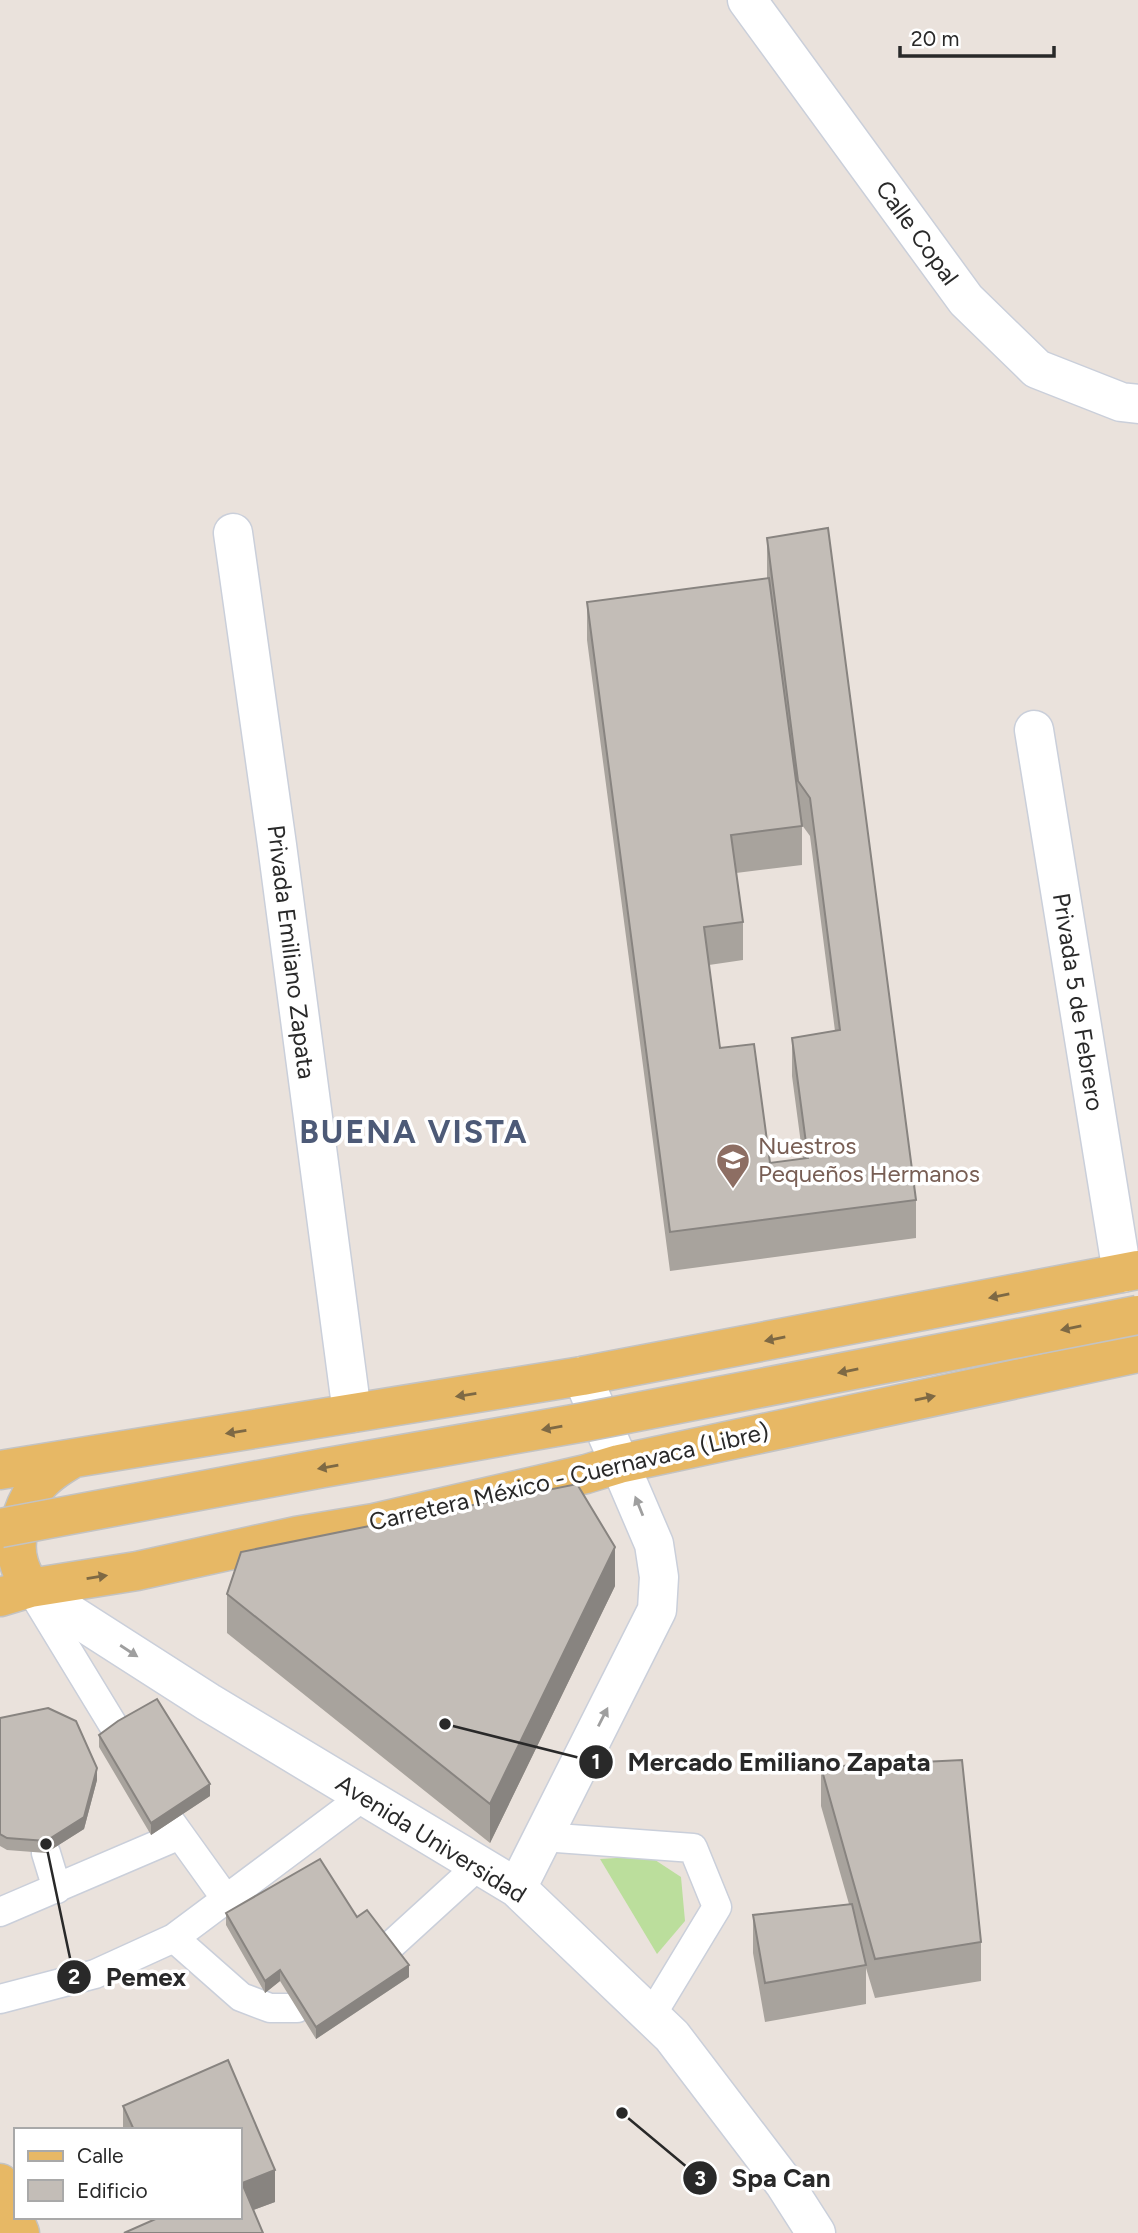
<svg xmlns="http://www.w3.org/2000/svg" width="1138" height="2233" font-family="Figtree,sans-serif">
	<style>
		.green { fill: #bbde9c }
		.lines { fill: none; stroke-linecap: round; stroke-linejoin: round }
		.lane-casing { stroke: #cacfda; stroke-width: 31 }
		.street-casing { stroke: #cacfda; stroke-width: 41 }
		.secondary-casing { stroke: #cacfda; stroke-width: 41 }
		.primary-casing { stroke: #c3c3c3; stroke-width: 41 }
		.lane { stroke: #fff; stroke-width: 28 }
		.street { stroke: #fff; stroke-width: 38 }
		.secondary { stroke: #fff; stroke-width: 38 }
		.primary { stroke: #e7b865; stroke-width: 38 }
		.primary-bridge-casing { stroke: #c3c3c3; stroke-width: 41; stroke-linecap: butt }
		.primary-bridge { stroke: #e7b865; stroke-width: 38 }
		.wall { fill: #a8a39d; fill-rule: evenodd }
		.shaded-wall { fill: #888480 }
		.building { fill: #c3bdb7; stroke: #888480; stroke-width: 2 }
		.oneway { fill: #7e6944 }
		.oneway2 { fill: #9f9f9f }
		.labels { text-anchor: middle; stroke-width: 7; stroke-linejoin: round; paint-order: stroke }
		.street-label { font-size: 24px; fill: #292929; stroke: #fff }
		.education-label { font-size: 24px; fill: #785e54; stroke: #fff; text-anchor: start }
		.district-label { font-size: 32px; font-weight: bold; letter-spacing: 2px; fill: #4d5a77; stroke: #fff }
		.leader { fill: none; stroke: #292929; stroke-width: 2.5 }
		.callout-dot { fill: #292929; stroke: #fff; stroke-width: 2.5 }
		.mark-label { font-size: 21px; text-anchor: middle; font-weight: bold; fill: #fff }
		.callout-label { font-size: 26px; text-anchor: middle; font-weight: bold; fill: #292929; stroke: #fff; stroke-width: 7; stroke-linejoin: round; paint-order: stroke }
	</style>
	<rect width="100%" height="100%" fill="#eae2dc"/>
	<path class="green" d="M649 1856 681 1877 685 1921 657 1954 600 1859Z"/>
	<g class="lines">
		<g class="lane-casing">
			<path id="lane" d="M34 1595 118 1733
				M170 1821 226 1899
				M543 1837 693 1848 717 1907 651 2016
				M46 1853 57 1889
				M0 1912 180 1835
				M174 1938 241 1997 270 2008H297
				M388 1948 479 1865
				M0 1999 95 1974 174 1938 364 1796"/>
		</g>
		<g class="street-casing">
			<path id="street" d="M747 0 966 300 1037 369 1121 402 1138 404
				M233 533 277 845 352 1413
				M1034 730 1122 1273"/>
		</g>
		<g class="secondary-casing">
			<path id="secondary" d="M30 1588 208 1702 517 1888 672 2036 784 2183 816 2233
				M517 1888 657 1610 659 1577 654 1544 582 1376"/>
		</g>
		<g class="primary-casing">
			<path id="primary" d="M0 1470 582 1376 1138 1270
				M30 1588C26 1580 21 1571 19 1563 12 1540 22 1508 35 1489 45 1475 60 1466 74 1458
				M0 1597 30 1588 137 1571 296 1536 374 1523 586 1474 619 1464 1138 1353
				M0 2183 20 2233"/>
		</g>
		<use href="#lane" class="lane"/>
		<use href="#street" class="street"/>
		<use href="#secondary" class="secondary"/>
		<use href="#primary" class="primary"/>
		<g class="primary-bridge-casing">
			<path id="primary-bridge" d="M0 1528 323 1468 585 1422 1138 1315"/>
		</g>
		<use href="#primary-bridge" class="primary-bridge"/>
	</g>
	<path class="wall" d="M767 538 916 1200V1238L670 1271 587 640V602L767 578ZM802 825 810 836 835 1031 792 1038V1076L803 1159 770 1163 720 1048 709 965 743 960V922L736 873 802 865Z
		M615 1586 490 1843 227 1633V1594Z
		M0 1718 97 1780 84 1829 46 1853 7 1850 0 1846Z
		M99 1735 210 1796 151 1835 99 1747Z
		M821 1767 981 1942V1981L875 1998 866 1968V2004L765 2022 753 1953V1915L849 1904 821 1806Z
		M226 1913 357 1917 409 1977 316 2039 280 1981 265 1993 226 1925Z
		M228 2060 275 2170V2202L253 2210 263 2233H124L160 2217H240V2130H123V2106Z"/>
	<path class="shaded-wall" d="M615 1547V1586L490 1843V1804Z
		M97 1768V1780L84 1829 46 1853V1841Z
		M210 1784V1796L151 1835V1823Z
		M409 1965V1977L316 2039V2027Z
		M280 1970V1981L265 1993V1981Z
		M275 2170V2202L242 2214V2183Z"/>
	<path class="building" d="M828 528 916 1200 670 1232 587 602 769 578 802 826 731 835 743 922 704 927 720 1048 754 1044 770 1163 808 1158 792 1038 840 1030 810 798 798 781 767 538Z
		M577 1484 615 1547 490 1804 227 1594 241 1552Z
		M157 1699 210 1784 151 1823 99 1735 118 1721Z
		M48 1708 76 1721 97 1768 84 1817 46 1841 7 1838 0 1834V1718Z
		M962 1760 981 1942 875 1959 821 1767Z
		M320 1859 357 1917 367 1910 409 1965 316 2027 280 1970 265 1981 226 1913Z
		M852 1904 866 1965 765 1983 753 1915Z
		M228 2060 275 2170 242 2183 263 2233H124L160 2217H240V2130H134L123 2106Z"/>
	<defs><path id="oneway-solid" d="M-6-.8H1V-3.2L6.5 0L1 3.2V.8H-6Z" transform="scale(1.75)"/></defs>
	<g class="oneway">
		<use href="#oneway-solid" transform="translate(999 1296) rotate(169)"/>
		<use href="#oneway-solid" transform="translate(1071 1328) rotate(169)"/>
		<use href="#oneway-solid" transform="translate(775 1339) rotate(169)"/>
		<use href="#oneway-solid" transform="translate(848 1371) rotate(169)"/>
		<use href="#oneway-solid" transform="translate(466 1395) rotate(171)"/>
		<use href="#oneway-solid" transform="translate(925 1398) rotate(-12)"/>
		<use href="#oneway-solid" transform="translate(552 1428) rotate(170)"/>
		<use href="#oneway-solid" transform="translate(236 1432) rotate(171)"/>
		<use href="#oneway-solid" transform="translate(328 1467) rotate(170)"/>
		<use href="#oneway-solid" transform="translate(97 1577) rotate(-9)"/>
	</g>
	<g class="oneway2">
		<use href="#oneway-solid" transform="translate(639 1506) rotate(-112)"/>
		<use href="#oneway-solid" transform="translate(129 1651) rotate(33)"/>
		<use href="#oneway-solid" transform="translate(603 1717) rotate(-63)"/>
	</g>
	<defs>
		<g id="school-pin" transform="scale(1.75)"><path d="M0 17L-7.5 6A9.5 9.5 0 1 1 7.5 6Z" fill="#8d6e63" stroke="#fff"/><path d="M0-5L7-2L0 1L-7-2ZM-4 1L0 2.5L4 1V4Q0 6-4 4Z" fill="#fff"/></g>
	</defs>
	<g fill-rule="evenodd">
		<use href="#school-pin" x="733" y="1160"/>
	</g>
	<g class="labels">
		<g class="street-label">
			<text transform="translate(917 233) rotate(54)" y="8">Calle Copal</text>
			<text transform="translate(291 952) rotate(83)" y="8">Privada Emiliano Zapata</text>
			<text transform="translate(1078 1002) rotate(81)" y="8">Privada 5 de Febrero</text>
			<text transform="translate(569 1477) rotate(-13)" y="8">Carretera México - Cuernavaca (Libre)</text>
			<text transform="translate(431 1839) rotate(32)" y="8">Avenida Universidad</text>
		</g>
		<g class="education-label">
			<text x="758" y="1154">Nuestros<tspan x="758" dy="28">Pequeños Hermanos</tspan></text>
		</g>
		<g class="district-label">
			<text x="414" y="1143">BUENA VISTA</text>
		</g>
	</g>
	<path class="leader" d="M445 1724L596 1762M46 1844L74 1977M622 2113L700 2178"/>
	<g class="callout-dot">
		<circle cx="445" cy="1724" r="7"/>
		<circle cx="46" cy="1844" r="7"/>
		<circle cx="622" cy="2113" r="7"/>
		<circle cx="596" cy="1762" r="18"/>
		<circle cx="74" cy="1977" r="18"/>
		<circle cx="700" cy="2178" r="18"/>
	</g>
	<g class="mark-label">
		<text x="596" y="1769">1</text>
		<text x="74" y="1984">2</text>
		<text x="700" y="2186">3</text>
	</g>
	<g class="callout-label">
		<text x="779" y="1771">Mercado Emiliano Zapata</text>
		<text x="146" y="1986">Pemex</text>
		<text x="781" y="2187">Spa Can</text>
	</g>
	<rect x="14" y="2128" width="228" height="91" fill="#ffffff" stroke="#a9a9a9" stroke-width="2"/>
	<rect x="28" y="2151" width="35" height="10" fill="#e7b865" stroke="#a9a9a9" stroke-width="2"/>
	<text x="77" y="2163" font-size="21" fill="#292929">Calle</text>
	<rect x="28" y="2180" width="35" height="21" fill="#c3bdb7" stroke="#a9a9a9" stroke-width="2"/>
	<text x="77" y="2198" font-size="21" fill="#292929">Edificio</text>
	<path d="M900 46v10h154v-10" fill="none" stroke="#292929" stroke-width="3.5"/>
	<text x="911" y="46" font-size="21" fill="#292929" stroke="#ffffff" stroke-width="5" paint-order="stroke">20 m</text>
</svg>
